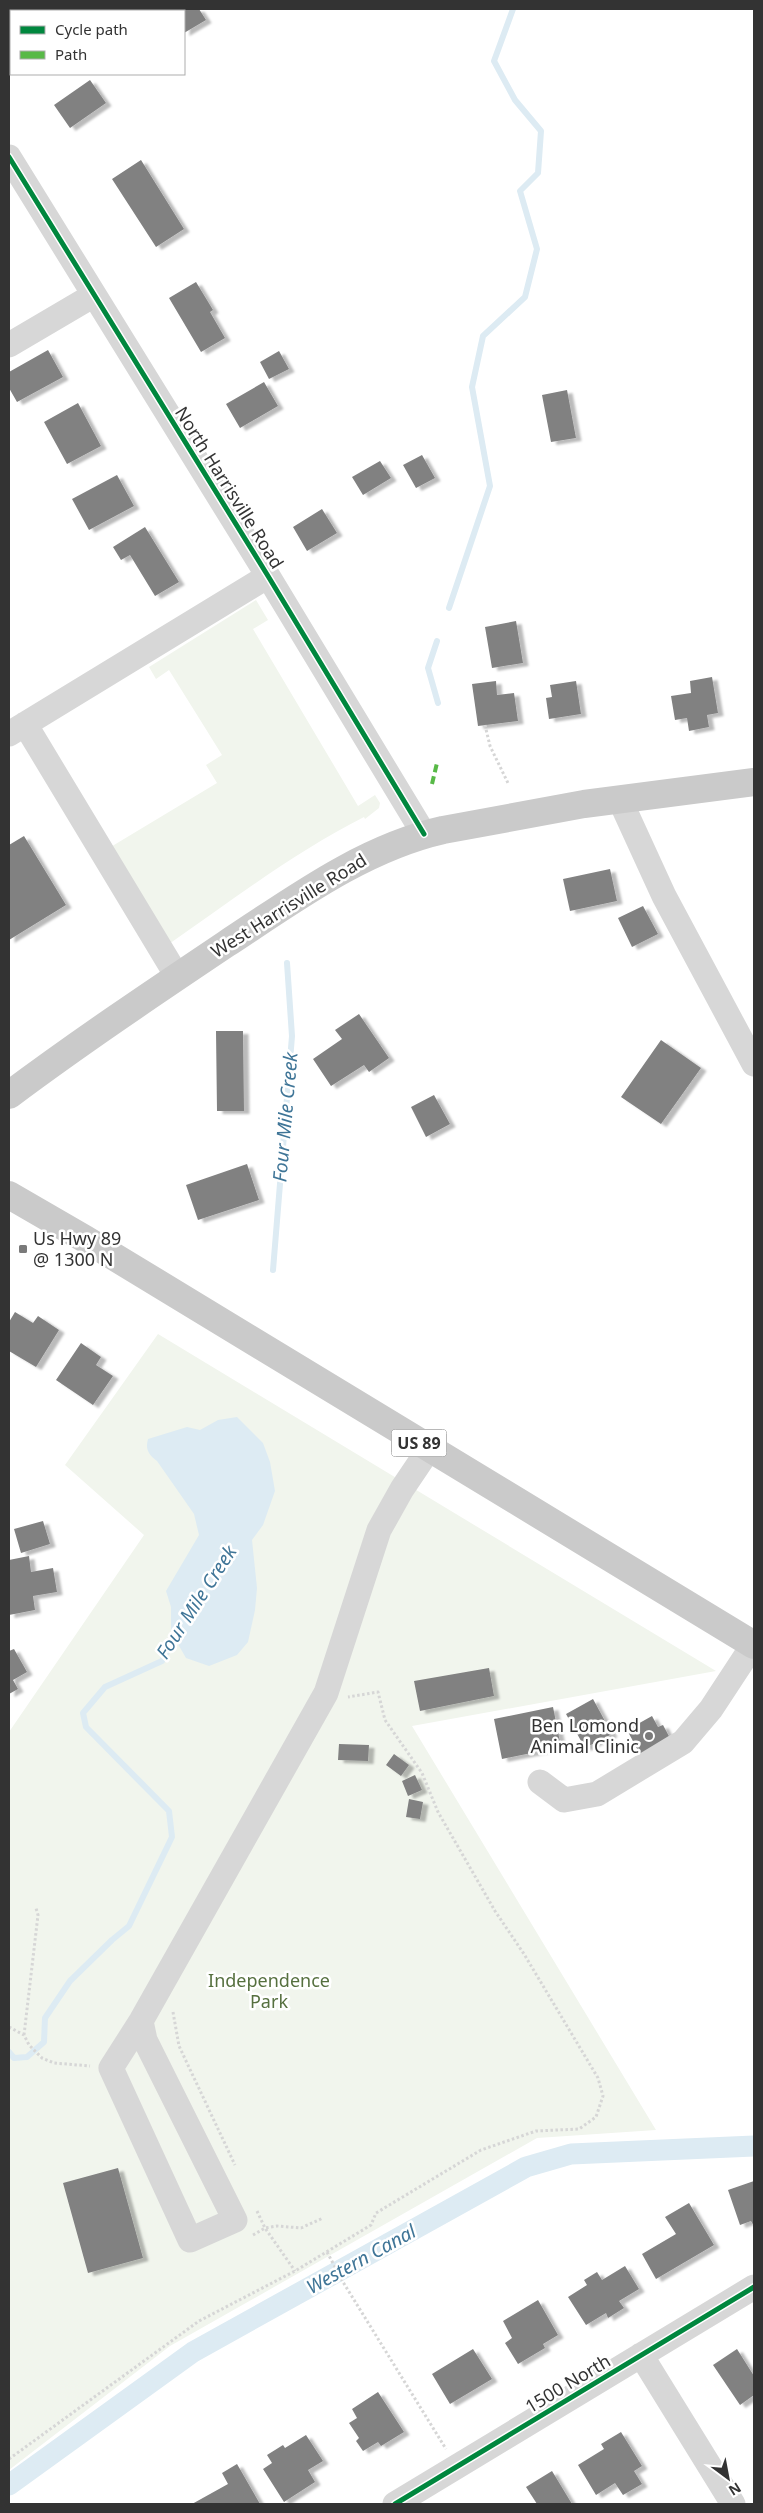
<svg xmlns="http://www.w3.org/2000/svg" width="763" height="2513" font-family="'Noto Sans',sans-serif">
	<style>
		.green { fill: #f1f5ed }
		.water { fill: #ddebf3 }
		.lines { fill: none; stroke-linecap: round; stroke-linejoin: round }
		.stream { stroke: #ddebf3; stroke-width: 6 }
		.canal { stroke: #ddebf3; stroke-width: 21 }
		.building { fill: #818181; filter: url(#shadow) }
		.path { stroke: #d6d6d6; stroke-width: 3; stroke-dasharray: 2.5 2.5; stroke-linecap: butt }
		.minor { stroke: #d7d7d7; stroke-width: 25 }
		.major { stroke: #cacaca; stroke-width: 28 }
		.quiet { stroke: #58b947; stroke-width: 4; stroke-dasharray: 8 4; stroke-linecap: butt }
		.cycleway-casing { stroke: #fff; stroke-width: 8 }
		.cycleway { stroke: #00873e; stroke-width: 5 }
		.poi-dot { fill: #7a7a7a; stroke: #fff; stroke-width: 2 }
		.labels { text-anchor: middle; stroke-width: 5; stroke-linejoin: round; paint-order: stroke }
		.shield { fill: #fff; stroke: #707070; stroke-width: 1 }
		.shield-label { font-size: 16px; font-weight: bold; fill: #333 }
		.street-label { font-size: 18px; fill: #333; stroke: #fff }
		.poi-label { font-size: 18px; fill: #333; stroke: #fff; text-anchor: start }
		.park-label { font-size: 18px; fill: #56703f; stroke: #fff }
		.water-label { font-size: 19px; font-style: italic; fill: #3f7597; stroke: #fff }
	</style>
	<defs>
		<filter id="shadow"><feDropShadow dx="5.5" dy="3" stdDeviation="1" flood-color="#0004"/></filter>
	</defs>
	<rect width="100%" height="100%" fill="#fff"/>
	<path class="green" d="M256 600 268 620 253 629 358 806 375 795 380 803 379 808 365 819 364 817C295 852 232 900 169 944L109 848 217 783 206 765 222 755 169 670 156 679 149 667Z
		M158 1334 716 1671 412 1726 656 2130 537 2138 170 2346 9 2470V1732L144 1535 65 1465Z"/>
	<path class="water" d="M237 1417 263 1443 270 1462 275 1491 263 1525 252 1540 257 1588 255 1610 248 1642 237 1655 209 1666 186 1658 171 1632V1607L166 1591 199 1535 194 1514 157 1461C149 1455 145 1450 148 1439L187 1427 200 1430 218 1420Z"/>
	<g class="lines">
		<path class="stream" d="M449 608 490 486 472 387 483 336 525 297 537 249 520 191 538 173 541 131 515 100 494 61 513 9
			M437 641 428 668 438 703
			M273 1270 292 1036 287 963
			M9 2052 14 2058 27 2057 44 2042 45 2018 70 1981 112 1940 129 1926 172 1837 169 1811 86 1727 83 1713 105 1687 162 1661 178 1632"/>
		<path class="canal" d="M9 2485 193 2352 526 2167 571 2154 754 2146"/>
	</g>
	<path class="building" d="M146 9H199L206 20 184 33V11H142Z
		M90 80 106 103 70 128 54 105Z
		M141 160 184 229 156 247 112 179Z
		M196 282 213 310 210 312 225 338 201 352 169 298Z
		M48 350 63 377 17 402 9 388V372Z
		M279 351 289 369 269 379 260 362Z
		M264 382 278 406 240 428 226 404Z
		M567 390 576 438 551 442 542 395Z
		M78 403 101 446 67 464 44 422Z
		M422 455 435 478 416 488 403 465Z
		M380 461 391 478 363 495 352 477Z
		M117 475 134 506 89 530 72 499Z
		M322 509 337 533 307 551 293 527Z
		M145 527 179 582 155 596 130 555 121 560 113 547Z
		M516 621 523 663 492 668 485 627Z
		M712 677 718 713 707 715 709 727 689 731 687 718 675 720 671 696 691 693 690 681Z
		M496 681 497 695 514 693 518 721 478 726 472 684Z
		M576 681 581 714 549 719 546 698 552 697 550 685Z
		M24 836 66 905 9 940V845Z
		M610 869 617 901 570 911 563 879Z
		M643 906 658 934 632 947 618 918Z
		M359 1014 389 1058 369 1072 364 1065 331 1086 313 1059 342 1039 335 1030Z
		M216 1031H243L244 1111H217Z
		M661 1040 701 1068 661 1124 621 1097Z
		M434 1095 450 1124 426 1137 411 1107Z
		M247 1164 259 1200 198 1220 186 1185Z
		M15 1312 33 1323 38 1316 59 1330 36 1367 9 1351V1322Z
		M81 1343 101 1357 96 1365 113 1376 93 1405 56 1380Z
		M43 1521 50 1544 21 1553 14 1529Z
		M29 1556 31 1572 53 1568 57 1592 33 1596 35 1610 9 1615V1560Z
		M14 1649 27 1672 13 1680 18 1689 9 1694V1651Z
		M489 1668 494 1696 420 1711 414 1681Z
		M593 1699 612 1734 585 1748 566 1714Z
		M553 1707 561 1747 502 1759 494 1719Z
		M652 1716 658 1727 663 1725 672 1742 642 1758 627 1730Z
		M339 1744 369 1745 368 1761 338 1760Z
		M394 1754 409 1765 401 1776 386 1765Z
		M415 1775 422 1790 408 1796 402 1781Z
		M409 1799 423 1802 420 1819 406 1817Z
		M118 2168 143 2258 88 2273 63 2183Z
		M754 2181V2226L751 2221 740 2225 728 2190Z
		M689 2203 714 2245 656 2279 642 2254 676 2234 665 2217Z
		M625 2266 639 2289 619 2301 624 2308 608 2318 606 2313 586 2325 568 2297 587 2285 584 2280 597 2272 602 2280Z
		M538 2300 558 2335 543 2344 545 2348 518 2364 505 2343 512 2338 503 2321Z
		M473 2349 492 2379 450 2404 432 2374Z
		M737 2349 754 2376V2395L740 2405 713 2365Z
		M378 2392 404 2432 381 2446 378 2442 363 2451 356 2441 359 2438 349 2423 357 2418 352 2409Z
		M621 2432 642 2466 634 2471 642 2484 623 2495 615 2483 596 2495 578 2465 604 2449 601 2444Z
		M306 2435 323 2461 308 2470 315 2482 284 2502 263 2469 272 2463 267 2455 283 2445 285 2448Z
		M237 2464 260 2504H192L228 2484 222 2473Z
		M552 2471 572 2504H537L526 2487Z"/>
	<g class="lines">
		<path class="path" d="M485 725 490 746 508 783
			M173 2012 179 2046 235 2165
			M9 2027 24 2035 29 2045 42 2058 54 2063 90 2066
			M24 2035 38 1915 36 1908
			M257 2211 265 2228 295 2271
			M253 2235 265 2228 277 2226 301 2228 323 2218
			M327 2252 343 2282 446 2449
			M9 2459 199 2321 295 2271 371 2225 376 2213 481 2150 536 2131 579 2129 596 2117 603 2096 598 2078 524 1954 495 1911 438 1812 422 1773 385 1720 378 1692 348 1697"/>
		<path class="minor" d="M9 157 268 576 424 834
			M9 345 94 295
			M25 724 177 976
			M9 734 268 576
			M620 800 664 896 754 1064
			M540 1782 564 1800 597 1794 683 1742 711 1709 753 1645
			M141 2021 145 2040 235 2220 190 2240 111 2068 141 2021 326 1693 379 1530 402 1489 429 1449
			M641 2355 733 2504
			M395 2504 754 2287"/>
		<path class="major" d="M9 1095C80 1042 153 993 226 944 293 900 363 848 443 830L584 804 754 782
			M9 1195 85 1239 754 1645"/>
		<path class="quiet" d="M432 784 437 763"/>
		<g class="cycleway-casing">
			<path id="cycleway" d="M9 157 268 576 424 834
				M395 2504 754 2287"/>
		</g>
		<use href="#cycleway" class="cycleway"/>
	</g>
	<g class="poi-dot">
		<rect x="18" y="1244" width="10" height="10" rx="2.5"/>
		<circle cx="649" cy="1736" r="5"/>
	</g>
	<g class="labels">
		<rect class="shield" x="391.5" y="1429.5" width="55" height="27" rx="4"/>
		<g class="shield-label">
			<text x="419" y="1449">US 89</text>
		</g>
		<g class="street-label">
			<text transform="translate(229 488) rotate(58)" y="6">North Harrisville Road</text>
			<text transform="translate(289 906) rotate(-32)" y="6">West Harrisville Road</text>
			<text transform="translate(568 2384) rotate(-31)" y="6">1500 North</text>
		</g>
		<g class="poi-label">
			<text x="33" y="1245">Us Hwy 89<tspan x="33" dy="21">@ 1300 N</tspan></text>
			<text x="639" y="1732" text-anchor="end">Ben Lomond<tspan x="639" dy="21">Animal Clinic</tspan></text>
		</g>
		<g class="park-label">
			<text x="269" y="1987">Independence<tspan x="269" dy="21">Park</tspan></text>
		</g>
		<g class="water-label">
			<text transform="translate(285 1117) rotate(-85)" y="7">Four Mile Creek</text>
			<text transform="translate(196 1602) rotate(-57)" y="7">Four Mile Creek</text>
			<text transform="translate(361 2259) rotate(-29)" y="7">Western Canal</text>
		</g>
	</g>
	<rect width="763" height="2513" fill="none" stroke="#333333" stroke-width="20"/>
	<rect x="10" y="10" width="175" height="65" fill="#ffffff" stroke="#adadad"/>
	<rect x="20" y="26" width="25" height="8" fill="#00873e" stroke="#adadad"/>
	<text x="55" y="35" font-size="15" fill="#333333">Cycle path</text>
	<rect x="20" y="51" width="25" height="8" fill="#58b947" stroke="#adadad"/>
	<text x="55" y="60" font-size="15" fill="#333333">Path</text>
	<g transform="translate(728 2478) rotate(148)" stroke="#ffffff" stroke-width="4" paint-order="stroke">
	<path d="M0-4L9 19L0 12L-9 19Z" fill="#333333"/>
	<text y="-8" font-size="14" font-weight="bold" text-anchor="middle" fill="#333333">N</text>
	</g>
</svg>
